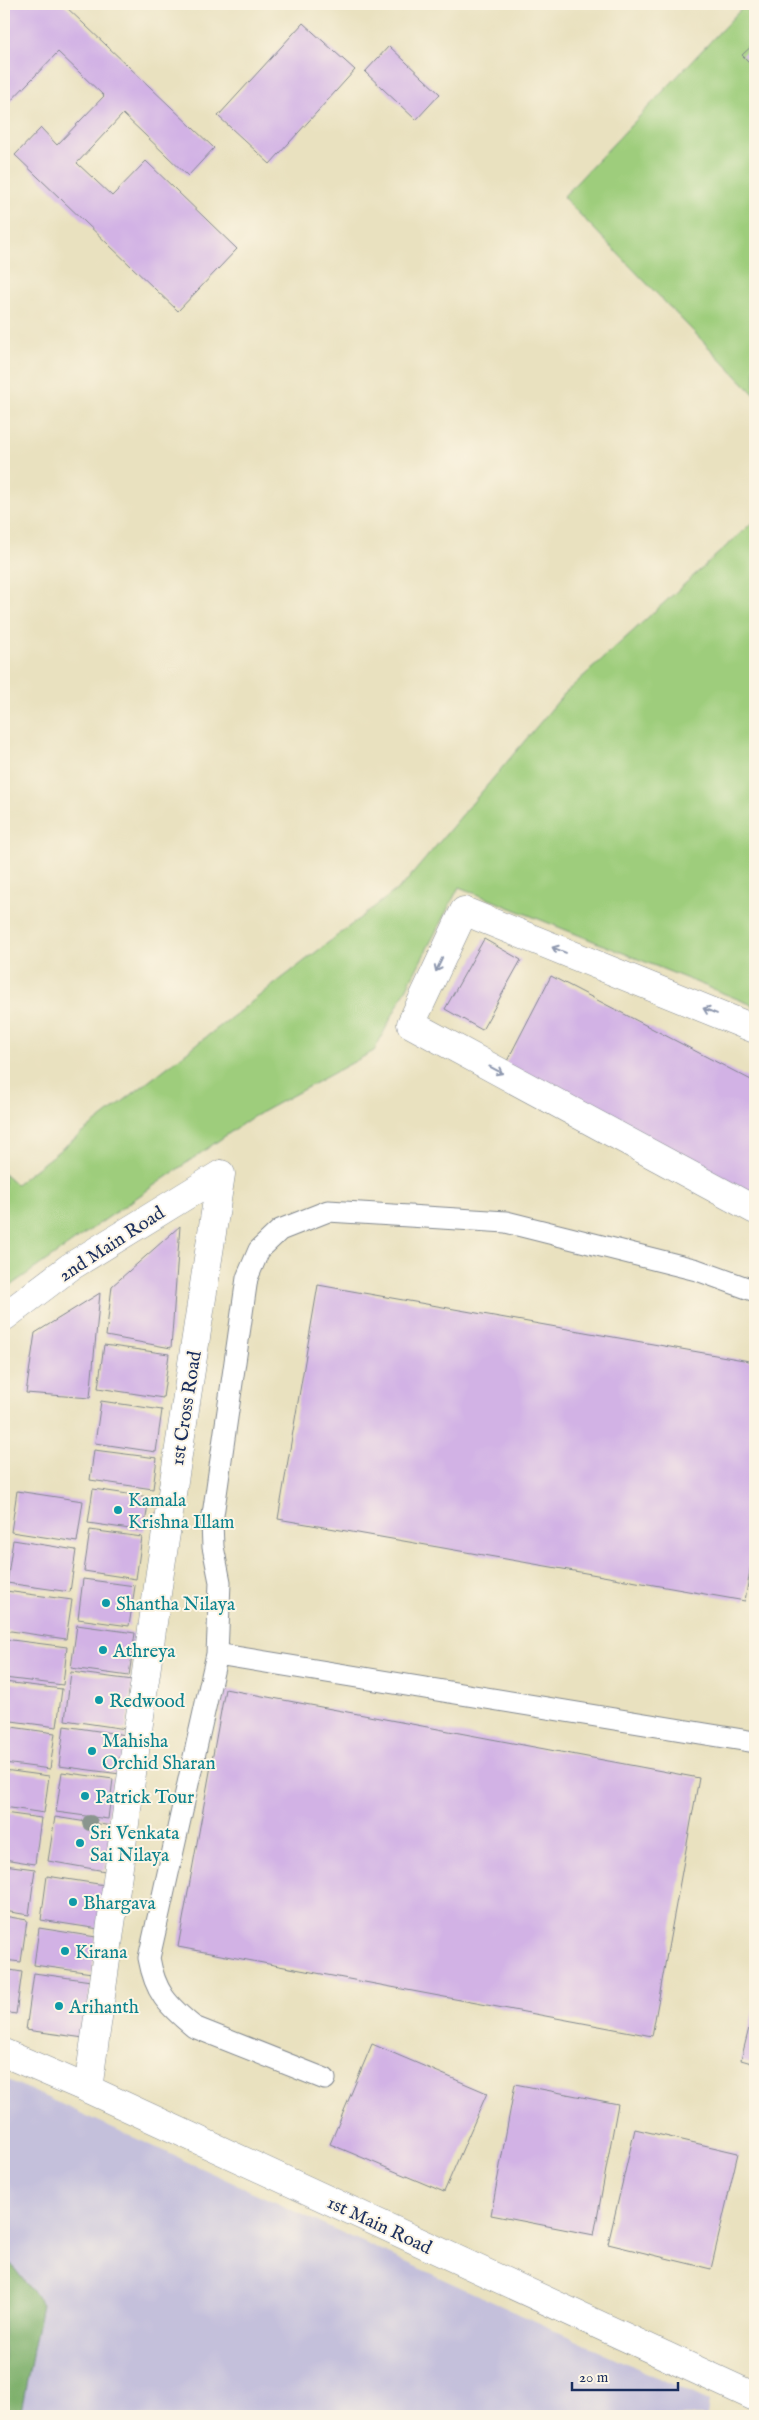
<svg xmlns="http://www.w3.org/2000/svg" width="759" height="2420" font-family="'IM FELL English',serif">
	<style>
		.industrial { fill: #c4c0db }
		.green { fill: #9ecd7c; stroke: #5c7e6d }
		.forest { fill: #7eb06c; stroke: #4c7065 }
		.building { fill: #d2b2e5 }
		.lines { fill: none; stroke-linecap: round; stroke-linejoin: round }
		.service-casing { stroke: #82888e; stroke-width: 23 }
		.minor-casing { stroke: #82888e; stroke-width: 29 }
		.service { stroke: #fff; stroke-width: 21 }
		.minor { stroke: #fff; stroke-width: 28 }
		.tree { fill: #8a958e }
		.oneway { stroke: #8d97ae }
		.culture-dot { fill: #0f9aa8; stroke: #fcf5e5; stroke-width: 2 }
		.labels { text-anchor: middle; stroke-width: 4; stroke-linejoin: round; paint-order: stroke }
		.street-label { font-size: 19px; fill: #1b2f5e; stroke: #fcf5e5 }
		.culture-label { font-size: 19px; fill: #0d838f; stroke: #fcf5e5; text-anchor: start }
	</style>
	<rect width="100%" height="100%" fill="#fcf5e5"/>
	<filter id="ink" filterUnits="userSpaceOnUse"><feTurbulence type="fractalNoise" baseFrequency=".02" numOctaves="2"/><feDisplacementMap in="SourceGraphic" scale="10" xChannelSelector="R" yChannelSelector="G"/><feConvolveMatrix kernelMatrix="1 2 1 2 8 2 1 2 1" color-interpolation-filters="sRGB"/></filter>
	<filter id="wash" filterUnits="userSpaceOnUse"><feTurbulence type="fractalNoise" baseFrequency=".0096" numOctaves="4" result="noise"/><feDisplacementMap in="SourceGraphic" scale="20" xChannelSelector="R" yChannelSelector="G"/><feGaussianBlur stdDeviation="1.12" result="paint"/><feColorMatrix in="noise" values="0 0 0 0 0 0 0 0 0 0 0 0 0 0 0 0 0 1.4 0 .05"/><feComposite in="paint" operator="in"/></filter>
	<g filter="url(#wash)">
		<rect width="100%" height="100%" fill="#e9e1bf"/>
		<path class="industrial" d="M4 2078 709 2401 707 2416H4Z"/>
		<path class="green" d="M746 4H755V395L563 197Z
			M755 520V1006L459 887 374 1051 251 1118 4 1290V1173L16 1184 404 884 565 693Z"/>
		<path class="forest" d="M4 2255 42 2304 20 2416H4Z"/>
		<g id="blocks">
			<path class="building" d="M4 4H63L214 148 188 176 123 114 77 163 112 196 146 161 237 249 178 311 15 155 41 128 57 145 104 96 58 52 4 108Z
				M303 23 355 70 270 164 218 116Z
				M755 43V68L742 55Z
				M389 46 440 94 416 120 365 72Z
				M484 939 521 960 482 1030 445 1009Z
				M551 976 755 1082V1195L505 1065Z
				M180 1226 171 1348 106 1336 112 1286Z
				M318 1285 755 1362V1540L745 1601 278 1519Z
				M100 1293 90 1398 26 1393 35 1333Z
				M104 1345 169 1354 163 1398 98 1388Z
				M101 1401 162 1410 156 1452 95 1443Z
				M94 1450 157 1458 153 1489 90 1480Z
				M93 1489 149 1497 144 1531 88 1523Z
				M17 1491 83 1501 77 1542 11 1532Z
				M90 1530 142 1537 136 1579 84 1571Z
				M13 1540 76 1550 70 1592 7 1583Z
				M83 1579 135 1586 129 1626 78 1619Z
				M6 1591 72 1600 66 1639 4 1630Z
				M77 1625 135 1633 129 1676 71 1668Z
				M4 1639 67 1647 63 1685 4 1678Z
				M71 1672 133 1680 126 1729 65 1720Z
				M4 1682 62 1689 57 1727 4 1720Z
				M225 1689 699 1778 652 2036 178 1947Z
				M4 1726 55 1733 50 1769 4 1763Z
				M64 1726 126 1735 120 1774 59 1766Z
				M4 1770 49 1776 44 1813 4 1807Z
				M62 1772 113 1779 108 1819 56 1812Z
				M4 1813 41 1818 35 1864 4 1859Z
				M55 1817 112 1826 105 1871 48 1861Z
				M4 1865 35 1869 29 1915 4 1911Z
				M47 1876 105 1885 99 1929 41 1920Z
				M4 1916 27 1920 21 1962 4 1960Z
				M39 1928 96 1937 92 1973 34 1965Z
				M4 1969 22 1972 16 2014 4 2012Z
				M34 1973 91 1981 84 2038 26 2030Z
				M755 2004V2064L741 2060Z
				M372 2044 487 2093 444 2192 330 2144Z
				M515 2084 618 2104 594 2235 491 2215Z
				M635 2129 738 2153 711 2269 608 2244Z"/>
		</g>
	</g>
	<g filter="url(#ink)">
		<use href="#blocks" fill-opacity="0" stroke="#82888e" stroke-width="1"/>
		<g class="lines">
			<g class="service-casing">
				<path id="service" d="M217 1654 755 1742
					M325 2079 194 2027C167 2005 155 1992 149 1958L217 1654 220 1582 213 1547 212 1522 247 1278 259 1250 280 1230 328 1211 506 1222 697 1270 755 1291"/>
			</g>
			<g class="minor-casing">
				<path id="minor" d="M755 1029 464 911 411 1024 755 1210
					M4 1317 70 1267 221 1174
					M4 2053 88 2089 755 2397
					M88 2089 160 1572 221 1174"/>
			</g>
			<use href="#service" class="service"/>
			<use href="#minor" class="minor"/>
		</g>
		<circle class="tree" cx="90" cy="1823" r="8"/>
		<defs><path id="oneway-shaft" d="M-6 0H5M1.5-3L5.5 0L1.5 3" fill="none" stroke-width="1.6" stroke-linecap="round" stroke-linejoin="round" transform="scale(1.25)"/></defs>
		<g class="oneway">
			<use href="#oneway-shaft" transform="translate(559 950) rotate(-158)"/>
			<use href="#oneway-shaft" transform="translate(439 965) rotate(115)"/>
			<use href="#oneway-shaft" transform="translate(710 1011) rotate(-158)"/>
			<use href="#oneway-shaft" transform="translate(496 1070) rotate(28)"/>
		</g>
	</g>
	<g class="culture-dot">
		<circle cx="118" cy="1510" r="5"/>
		<circle cx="106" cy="1603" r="5"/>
		<circle cx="103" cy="1650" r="5"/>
		<circle cx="99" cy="1700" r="5"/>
		<circle cx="92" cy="1751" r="5"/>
		<circle cx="85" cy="1796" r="5"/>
		<circle cx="80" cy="1843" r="5"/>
		<circle cx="73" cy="1902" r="5"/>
		<circle cx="65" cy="1951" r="5"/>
		<circle cx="59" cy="2006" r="5"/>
	</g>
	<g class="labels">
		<g class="street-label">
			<text transform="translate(111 1243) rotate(-33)" y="7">2nd Main Road</text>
			<text transform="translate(185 1408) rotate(-81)" y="7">1st Cross Road</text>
			<text transform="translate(380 2224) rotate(25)" y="7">1st Main Road</text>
		</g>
		<g class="culture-label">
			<text x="128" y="1506">Kamala<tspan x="128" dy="22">Krishna Illam</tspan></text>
			<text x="116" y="1610">Shantha Nilaya</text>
			<text x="113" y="1657">Athreya</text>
			<text x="109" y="1707">Redwood</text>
			<text x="102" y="1747">Mahisha<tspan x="102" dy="22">Orchid Sharan</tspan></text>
			<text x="95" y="1803">Patrick Tour</text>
			<text x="90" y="1839">Sri Venkata<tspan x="90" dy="22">Sai Nilaya</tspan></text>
			<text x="83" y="1909">Bhargava</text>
			<text x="75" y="1958">Kirana</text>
			<text x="69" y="2013">Arihanth</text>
		</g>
	</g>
	<rect width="759" height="2420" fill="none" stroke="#fcf5e5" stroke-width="20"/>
	<path d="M572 2382v8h106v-8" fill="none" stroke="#1b2f5e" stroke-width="2.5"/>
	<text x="579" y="2382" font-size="15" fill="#1b2f5e" stroke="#fcf5e5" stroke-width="4" paint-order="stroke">20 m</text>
</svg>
